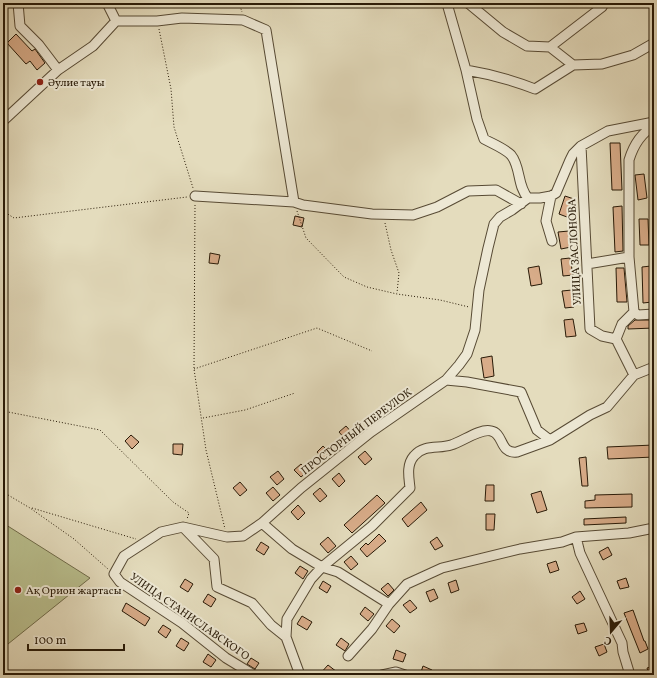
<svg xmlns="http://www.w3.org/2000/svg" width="657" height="678" font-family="Vollkorn,serif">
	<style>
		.green { fill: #b9bf8e; stroke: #706c4a }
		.building { fill: #d8ac89; stroke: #281a07 }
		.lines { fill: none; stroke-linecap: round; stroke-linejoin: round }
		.minor-casing { stroke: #574a34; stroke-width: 11 }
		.path { stroke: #281a07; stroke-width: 1; stroke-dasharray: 1 2; stroke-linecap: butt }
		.minor { stroke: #ede8d4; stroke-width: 9 }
		.poi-dot { fill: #8f2418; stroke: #ede8d4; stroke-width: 1.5 }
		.labels { text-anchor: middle; stroke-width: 4; stroke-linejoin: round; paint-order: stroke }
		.poi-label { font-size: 11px; fill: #281a07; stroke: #ede8d4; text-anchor: start }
		.street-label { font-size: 11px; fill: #281a07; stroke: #ede8d4 }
	</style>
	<rect width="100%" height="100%" fill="#e4dcbd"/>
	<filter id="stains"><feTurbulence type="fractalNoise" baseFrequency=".005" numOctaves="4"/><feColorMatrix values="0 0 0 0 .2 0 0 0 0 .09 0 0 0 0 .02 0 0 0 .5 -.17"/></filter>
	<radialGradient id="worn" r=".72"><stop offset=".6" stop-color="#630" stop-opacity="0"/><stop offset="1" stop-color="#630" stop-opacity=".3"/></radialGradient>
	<path class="green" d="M3 523 90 578 3 648Z"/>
	<path class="building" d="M16 34 32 51 35 49 45 63 37 70 30 61 26 64 7 43Z
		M610 143H620L622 190H612Z
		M644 174 647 198 638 200 635 175Z
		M565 196 574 199 567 217 559 214Z
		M622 206 623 251 615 252 613 207Z
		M295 216 304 218 302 227 293 225Z
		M639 219H648L649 245H640Z
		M569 231 571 247 561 249 558 232Z
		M210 253 220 255 218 264 209 263Z
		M570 258 573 275 563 276 561 259Z
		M539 266 542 284 531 286 528 268Z
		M651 266 652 302 643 303 642 267Z
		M616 268H624L627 302H617Z
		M572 290 574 307 565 308 562 291Z
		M573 319 576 336 566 337 564 320Z
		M635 320H654V328L628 329V326Z
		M492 356 494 376 484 378 481 358Z
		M346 426 353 434 346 440 339 432Z
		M131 435 139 442 132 449 125 441Z
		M173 444H183L182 455 173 454Z
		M654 445V457L608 459 607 447Z
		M323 446 330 453 323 459 317 452Z
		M365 451 372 459 365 465 358 457Z
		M586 457 588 486H582L579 458Z
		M301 464 308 471 301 477 294 470Z
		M278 471 284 479 277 485 270 477Z
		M339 473 345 481 339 487 332 479Z
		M240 482 247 490 240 496 233 488Z
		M486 485H494V501H485Z
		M273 487 280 495 273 501 266 493Z
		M320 488 327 496 320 502 313 494Z
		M541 491 547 510 537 513 531 494Z
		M632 494V507L585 508V501L595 500V495Z
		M377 495 385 503 352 533 344 525Z
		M421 502 427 510 408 527 402 519Z
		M298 505 305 513 298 520 291 512Z
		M486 514H495L494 530H486Z
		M626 517V523L584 525V519Z
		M379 534 386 541 367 557 360 549 366 543 368 545Z
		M328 537 336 546 328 553 320 544Z
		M437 537 443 546 435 550 430 542Z
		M261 542 269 547 264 555 256 550Z
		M608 547 612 555 603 560 599 552Z
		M351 556 358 564 351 570 344 562Z
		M556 561 559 570 550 573 547 564Z
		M300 566 308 571 303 579 295 573Z
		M626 578 629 587 620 589 617 581Z
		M185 579 193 584 188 592 180 587Z
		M456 580 459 590 451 593 448 583Z
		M323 581 331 586 327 593 319 588Z
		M388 583 394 590 388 596 381 589Z
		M434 589 438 598 430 602 426 592Z
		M580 591 585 599 577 604 572 597Z
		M208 594 216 599 211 607 203 602Z
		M410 600 417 608 410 613 403 605Z
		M126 603 150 618 145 626 122 611Z
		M177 605 185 610 182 615 174 610Z
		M365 607 374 614 368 621 360 614Z
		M633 610 644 641H645L648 649 640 653 624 613Z
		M302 616 312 622 307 630 297 624Z
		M392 619 400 626 394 633 386 626Z
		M584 623 587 631 578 634 575 625Z
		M163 625 171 630 166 638 158 632Z
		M181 638 189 643 184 651 176 646Z
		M341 638 349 644 345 651 336 645Z
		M604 644 607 652 599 656 595 647Z
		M396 650 406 654 403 662 393 659Z
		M208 654 216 660 211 667 203 662Z
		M251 658 259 663 255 669 247 664Z
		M328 665 337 672 334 675H319Z
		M423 666 432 670 431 675H420Z
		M654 666V675H649L647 668Z"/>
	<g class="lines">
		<g class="minor-casing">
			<path id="minor" d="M18 3 20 26 39 45 58 70
				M107 3 116 21
				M449 3 448 7 466 70 477 119 484 139C493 144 504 148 511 155 521 167 517 186 528 198
				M468 3 503 32 527 46 550 47 573 65 602 64 633 55 654 43
				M116 21H157L182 18 243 20 266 30 294 202
				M550 47 602 7 604 3
				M466 70C490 74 512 80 535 89L573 65
				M3 121 58 70 93 46 116 21
				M581 146 590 329 602 336 616 339
				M195 196 294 202 303 205 372 214 413 215 437 207 468 191 496 190 521 204
				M551 196 546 221 552 241
				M587 264 629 257
				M634 312 629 257V160C633 147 641 133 654 126
				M634 375 616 339 622 324 634 312 638 315 654 314
				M446 380 467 382 521 392 537 430 550 440
				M262 523 292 549 322 567 338 572 389 604
				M183 527 214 559 217 587 252 603 271 625 286 637 300 675
				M576 537 580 553 622 643 623 652 630 675
				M286 637 287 619 311 579 322 567 372 526 410 488C409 478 406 465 414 456 424 444 439 449 451 445 462 442 480 428 491 431 504 433 499 454 517 452L550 440 590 415 607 407 634 375 654 367
				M348 656 372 629 389 604 407 584 442 568 520 549 562 542 576 537 629 533 654 528
				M254 675 226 658 182 623 120 582 114 574 124 556 161 532 183 527 227 537 243 536 262 523 301 488 371 432 446 380 459 365 467 354 475 330 479 290 488 248 494 224 500 217 512 210 528 198H540L551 196 556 193 570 160 573 154 581 146 608 131 654 122
				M382 675 396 672 405 675"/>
		</g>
		<path class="path" d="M239 3 242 12
			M242 7 277 3
			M159 29 171 89 174 127 193 188
			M195 205 194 369 206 450 225 529
			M3 211 14 218 187 197
			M297 211 306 238 344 277 367 287 397 294 440 300 469 307
			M385 223 391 250 399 273 397 293
			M194 369 317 328 372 351
			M3 411 100 430 173 502 189 513 187 519
			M203 418 245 410 295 393
			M3 492 30 508 74 539 108 569
			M32 508 136 539"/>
		<use href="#minor" class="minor"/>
	</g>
	<g class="poi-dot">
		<circle cx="40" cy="82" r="4"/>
		<circle cx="18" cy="590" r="4"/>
	</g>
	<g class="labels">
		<g class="poi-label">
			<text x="48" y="86">Әулие тауы</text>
			<text x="26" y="594">Ақ Орион жартасы</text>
		</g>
		<g class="street-label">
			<text transform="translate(574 252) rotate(-93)" y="4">УЛИЦА ЗАСЛОНОВА</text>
			<text transform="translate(356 431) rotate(-37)" y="4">ПРОСТОРНЫЙ ПЕРЕУЛОК</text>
			<text transform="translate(190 616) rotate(35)" y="4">УЛИЦА СТАНИСЛАВСКОГО</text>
		</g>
	</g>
	<rect width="657" height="678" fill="none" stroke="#e4dcbd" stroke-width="16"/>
	<rect x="4" y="4" width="649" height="670" fill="none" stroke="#281a07" stroke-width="2"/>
	<rect x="8" y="8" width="641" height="662" fill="none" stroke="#281a07"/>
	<g transform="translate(611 632) rotate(199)" stroke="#ede8d4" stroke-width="3" paint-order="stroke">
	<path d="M0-3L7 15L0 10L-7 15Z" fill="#281a07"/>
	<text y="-6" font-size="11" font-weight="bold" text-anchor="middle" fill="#281a07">С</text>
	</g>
	<path d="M28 644v6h96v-6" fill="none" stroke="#281a07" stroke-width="2"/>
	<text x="34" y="644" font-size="12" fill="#281a07" stroke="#ede8d4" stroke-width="3" paint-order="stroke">100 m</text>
	<rect width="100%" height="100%" filter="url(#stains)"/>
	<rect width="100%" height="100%" fill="url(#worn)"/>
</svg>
